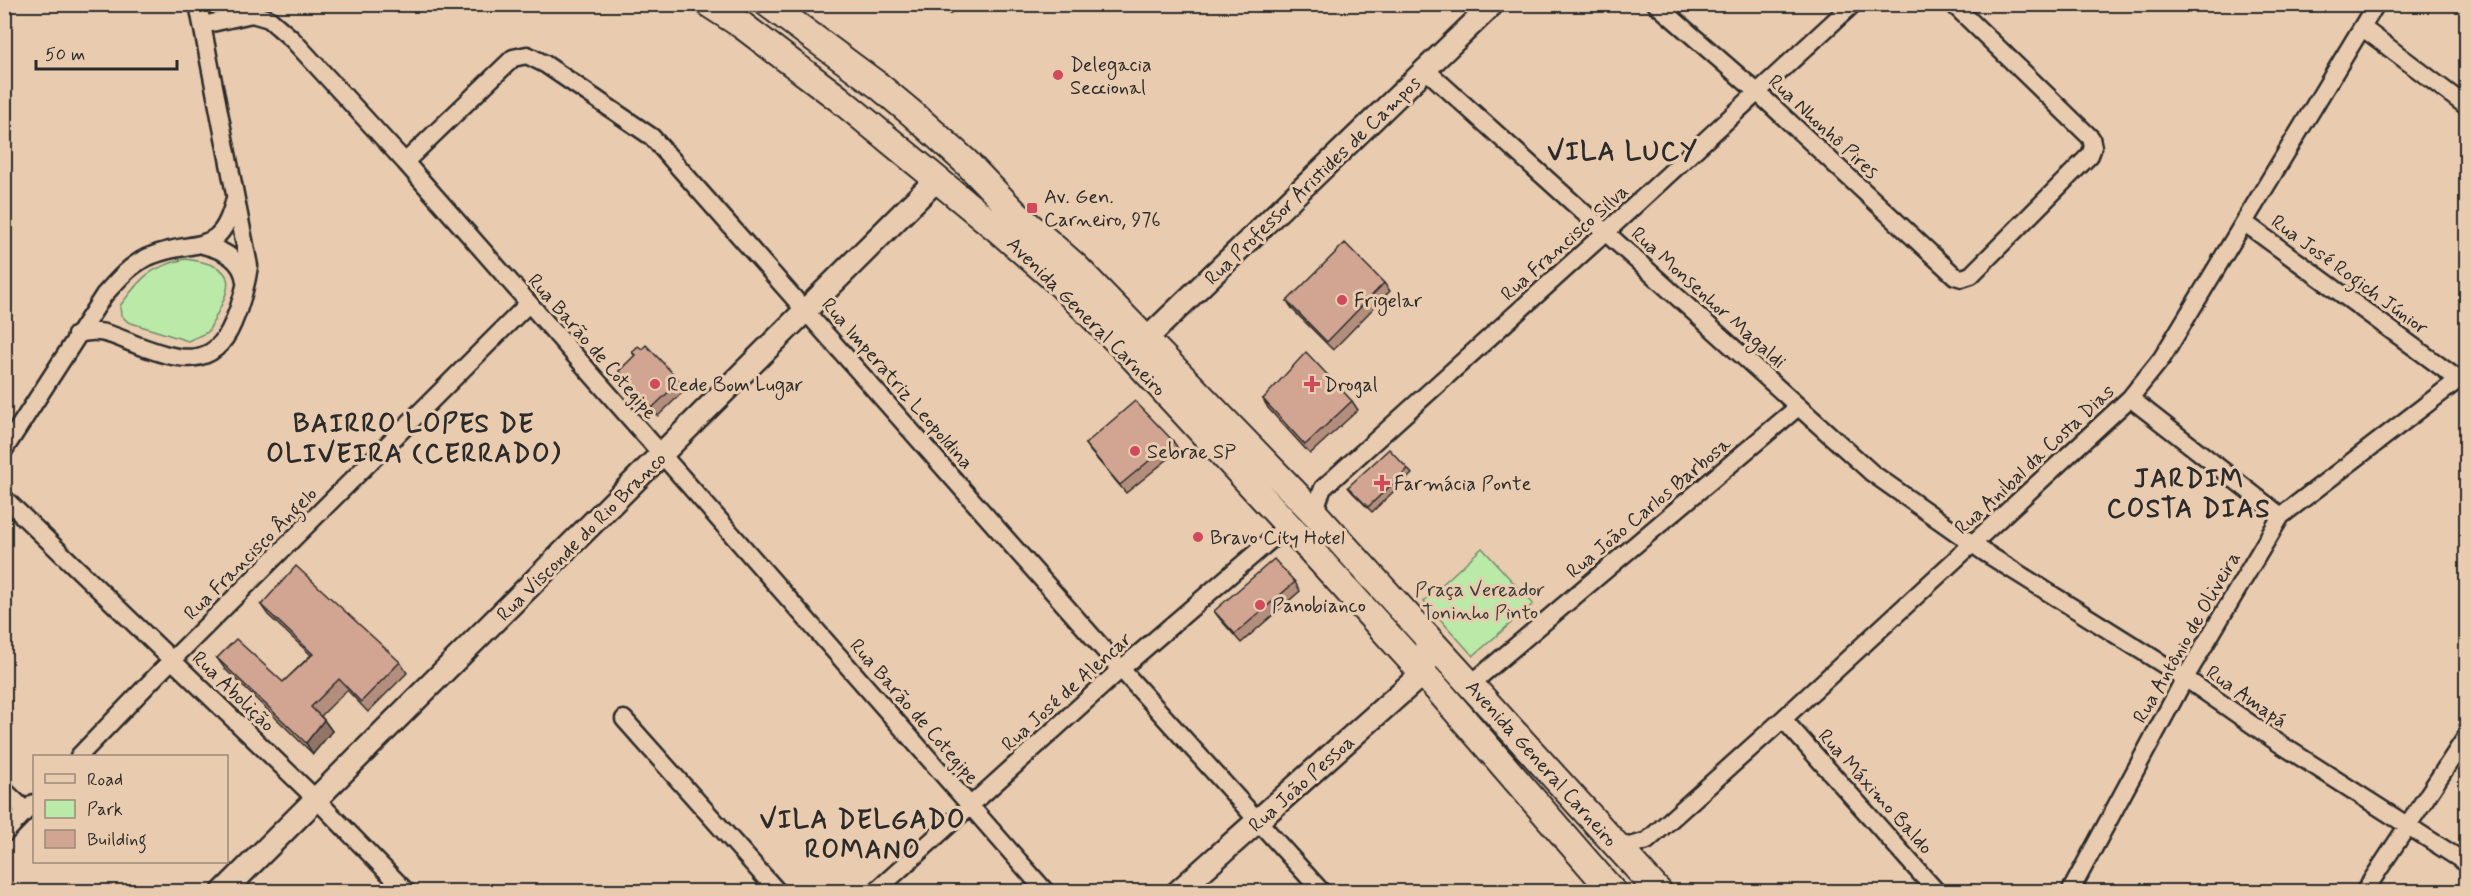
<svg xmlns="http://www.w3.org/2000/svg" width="2471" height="896" font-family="Mynerve,sans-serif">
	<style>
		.green { fill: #bae9a8; stroke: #728a6a; stroke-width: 1.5 }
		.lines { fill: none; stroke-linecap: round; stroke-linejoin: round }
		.minor-casing { stroke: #2b2b2b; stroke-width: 21 }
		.tertiary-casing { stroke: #2b2b2b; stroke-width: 26 }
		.secondary-casing { stroke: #2b2b2b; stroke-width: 27 }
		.primary-casing { stroke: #2b2b2b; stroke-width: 30 }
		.minor { stroke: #e9cbaf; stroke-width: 16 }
		.tertiary { stroke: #e9cbaf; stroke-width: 21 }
		.secondary { stroke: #e9cbaf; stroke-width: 22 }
		.primary { stroke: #e9cbaf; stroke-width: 26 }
		.wall { fill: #b48e7d; stroke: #2b2b2b; stroke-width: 1.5 }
		.shaded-wall { fill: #927466; stroke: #2b2b2b; stroke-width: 1.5 }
		.building { fill: #d1a591; stroke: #2b2b2b; stroke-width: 1.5 }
		.poi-dot { fill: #d1495b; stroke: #e9cbaf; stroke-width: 2 }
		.labels { text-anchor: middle; stroke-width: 6; stroke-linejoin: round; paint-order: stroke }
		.poi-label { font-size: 20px; fill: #2b2b2b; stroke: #e9cbaf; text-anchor: start }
		.street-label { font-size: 20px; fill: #2b2b2b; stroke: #e9cbaf }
		.park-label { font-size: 20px; fill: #393e38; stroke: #e9cbaf }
		.district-label { font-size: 26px; font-weight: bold; letter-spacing: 1.5px; fill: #2b2b2b; stroke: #e9cbaf }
	</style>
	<rect width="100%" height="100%" fill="#e9cbaf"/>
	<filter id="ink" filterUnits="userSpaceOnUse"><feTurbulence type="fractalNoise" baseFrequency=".0167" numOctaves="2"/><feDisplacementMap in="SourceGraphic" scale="12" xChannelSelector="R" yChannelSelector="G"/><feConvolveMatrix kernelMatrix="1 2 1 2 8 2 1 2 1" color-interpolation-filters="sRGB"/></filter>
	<g filter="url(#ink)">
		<path class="green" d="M185 259C246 267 230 288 208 332L188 341 128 322 121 315 120 306C142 277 148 268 185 259Z
			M1482 548 1533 604 1473 656 1424 601Z"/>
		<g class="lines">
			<g class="minor-casing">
				<path id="minor" d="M1656 4 1757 92 1955 276 1962 278 1971 275 2090 155 2093 147 2091 138 1953 4
					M203 25 252 14 269 19 292 39 405 162 1046 892
					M2363 28 2466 106
					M1426 70 1872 473 1984 552 2185 678 2277 742 2466 863
					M405 162 513 58 527 55 545 64 652 137 1121 669 1322 892
					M2245 223 2459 380
					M203 245C223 250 243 259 245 282
					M76 335C99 326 116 337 137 345 178 360 213 371 233 323 241 304 246 287 249 266L198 4
					M2130 398 2281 516
					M4 450 104 295C118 280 132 262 153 255 197 238 221 258 235 198
					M4 498 316 799 407 892
					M1317 516 1318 501 1323 488 1606 232 1853 4
					M1471 684 1798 407
					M624 719 778 892
					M1783 719 1937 892
					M79 756 158 674 528 304
					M4 790 26 811
					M4 834 34 803
					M1616 844 1631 846 1647 841 1783 719 2130 398 2162 358 2376 4
					M875 892 1121 669 1288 525
					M2070 892 2185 678 2281 516 2466 374
					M2364 892 2466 737"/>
			</g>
			<g class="tertiary-casing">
				<path id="tertiary" d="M1135 350 1493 4"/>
			</g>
			<g class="secondary-casing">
				<path id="secondary" d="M223 892 937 179
					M1178 892 1423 673 1427 660 1426 635"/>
			</g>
			<g class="primary-casing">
				<path id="primary" d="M709 4 743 26 838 98 996 228 1059 283 1131 355 1288 525 1439 691 1613 892
					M768 4 879 86 915 116 966 162 1015 213 1076 267 1317 516 1659 892"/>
			</g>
			<use href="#minor" class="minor"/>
			<use href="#tertiary" class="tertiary"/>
			<use href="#secondary" class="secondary"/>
			<use href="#primary" class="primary"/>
		</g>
		<path class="wall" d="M935 4H957L950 14Z
			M1384 283 1390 291 1333 350 1293 310 1287 301Z
			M632 352 680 381 686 389 658 416 625 379 619 371 635 356Z
			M1263 399 1352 401 1358 410 1310 454 1268 408Z
			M1173 441 1179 450 1126 493 1091 452 1085 444Z
			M1408 469 1412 474 1372 512 1352 492 1348 487Z
			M1295 582 1300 591 1241 643 1220 619 1214 611Z
			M261 605 400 662 407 673 368 712 347 690 321 716 332 731 313 754 225 669 217 658 283 682 311 655 268 615Z"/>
		<path class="shaded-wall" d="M944 4H957L950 14Z
			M324 720 332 731 313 754 306 743Z"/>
		<path class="building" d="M1345 243 1384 283 1327 342 1287 301Z
			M646 345 680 381 652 408 619 371 635 355 632 352 638 346 642 349Z
			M1306 352 1352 401 1305 445 1263 399Z
			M1135 401 1173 441 1120 485 1085 444Z
			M1389 449 1408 469 1368 507 1348 487Z
			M1274 559 1295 582 1235 634 1214 611Z
			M296 566 400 662 361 702 339 679 311 707 324 720 306 743 217 658 236 639 283 682 313 654 261 605Z"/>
	</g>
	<g class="poi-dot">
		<circle cx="1058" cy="75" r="6"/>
		<rect x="1026" y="202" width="12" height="12" rx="3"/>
		<circle cx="1342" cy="300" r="6"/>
		<circle cx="655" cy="384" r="6"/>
		<path d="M1309 375h6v6h6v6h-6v6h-6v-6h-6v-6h6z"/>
		<circle cx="1135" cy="451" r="6"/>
		<path d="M1379 474h6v6h6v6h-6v6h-6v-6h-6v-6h6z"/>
		<circle cx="1198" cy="537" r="6"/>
		<circle cx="1260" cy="605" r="6"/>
	</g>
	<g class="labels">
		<g class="poi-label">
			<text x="1070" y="71">Delegacia<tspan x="1070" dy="23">Seccional</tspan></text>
			<text x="1044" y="203">Av. Gen.<tspan x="1044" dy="23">Carneiro, 976</tspan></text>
			<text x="1354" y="307">Frigelar</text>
			<text x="667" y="391">Rede Bom Lugar</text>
			<text x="1324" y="391">Drogal</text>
			<text x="1147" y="458">Sebrae SP</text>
			<text x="1394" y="490">Farmácia Ponte</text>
			<text x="1210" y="544">Bravo City Hotel</text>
			<text x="1272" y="612">Panobianco</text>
		</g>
		<g class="street-label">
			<text transform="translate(1824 126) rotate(43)" y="7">Rua Nhonhô Pires</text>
			<text transform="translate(1312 180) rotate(-44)" y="7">Rua Professor Aristides de Campos</text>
			<text transform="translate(1564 242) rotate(-42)" y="7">Rua Francisco Silva</text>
			<text transform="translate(2350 274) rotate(36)" y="7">Rua José Rogich Júnior</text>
			<text transform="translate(1709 297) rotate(42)" y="7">Rua Monsenhor Magaldi</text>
			<text transform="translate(1087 316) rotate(45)" y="7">Avenida General Carneiro</text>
			<text transform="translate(593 346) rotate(49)" y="7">Rua Barão de Cotegipe</text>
			<text transform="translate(898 383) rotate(49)" y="7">Rua Imperatriz Leopoldina</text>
			<text transform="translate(2034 459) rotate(-43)" y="7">Rua Anibal da Costa Dias</text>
			<text transform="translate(1648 507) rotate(-40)" y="7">Rua João Carlos Barbosa</text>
			<text transform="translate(581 536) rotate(-45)" y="7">Rua Visconde do Rio Branco</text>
			<text transform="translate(250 553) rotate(-45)" y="7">Rua Francisco Ângelo</text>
			<text transform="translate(2186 637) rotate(-60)" y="7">Rua Antônio de Oliveira</text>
			<text transform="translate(234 691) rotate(44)" y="7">Rua Abolição</text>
			<text transform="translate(1066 691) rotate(-42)" y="7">Rua José de Alencar</text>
			<text transform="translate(2247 696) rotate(35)" y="7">Rua Amapá</text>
			<text transform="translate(915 711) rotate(49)" y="7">Rua Barão de Cotegipe</text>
			<text transform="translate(1542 763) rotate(48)" y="7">Avenida General Carneiro</text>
			<text transform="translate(1301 783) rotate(-42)" y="7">Rua João Pessoa</text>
			<text transform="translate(1876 791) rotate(48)" y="7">Rua Máximo Baldo</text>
		</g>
		<g class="park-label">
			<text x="1480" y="596">Praça Vereador<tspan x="1480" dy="23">Toninho Pinto</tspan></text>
		</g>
		<g class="district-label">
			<text x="1623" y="160">VILA LUCY</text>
			<text x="414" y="432">BAIRRO LOPES DE<tspan x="414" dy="30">OLIVEIRA (CERRADO)</tspan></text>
			<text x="2189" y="487">JARDIM<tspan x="2189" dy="30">COSTA DIAS</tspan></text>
			<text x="863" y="828">VILA DELGADO<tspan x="863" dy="30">ROMANO</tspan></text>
		</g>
	</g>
	<rect width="2471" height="896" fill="none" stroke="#e9cbaf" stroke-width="24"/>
	<rect x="12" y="12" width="2447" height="872" fill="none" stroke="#2b2b2b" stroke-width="2" filter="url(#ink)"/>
	<rect x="33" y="755" width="195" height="108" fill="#e9cbaf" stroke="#9d8b7a" stroke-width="1.5"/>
	<rect x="45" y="774" width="30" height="9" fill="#e9cbaf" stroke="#9d8b7a" stroke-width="1.5"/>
	<text x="87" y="785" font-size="18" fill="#2b2b2b">Road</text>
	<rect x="45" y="800" width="30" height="18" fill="#bae9a8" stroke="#9d8b7a" stroke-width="1.5"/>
	<text x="87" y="815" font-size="18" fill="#2b2b2b">Park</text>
	<rect x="45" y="830" width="30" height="18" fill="#d1a591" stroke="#9d8b7a" stroke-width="1.5"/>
	<text x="87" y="845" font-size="18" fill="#2b2b2b">Building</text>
	<path d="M36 60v9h141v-9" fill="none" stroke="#2b2b2b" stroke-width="3"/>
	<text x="45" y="60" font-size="18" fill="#2b2b2b" stroke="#e9cbaf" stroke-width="4.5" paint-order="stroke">50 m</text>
</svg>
